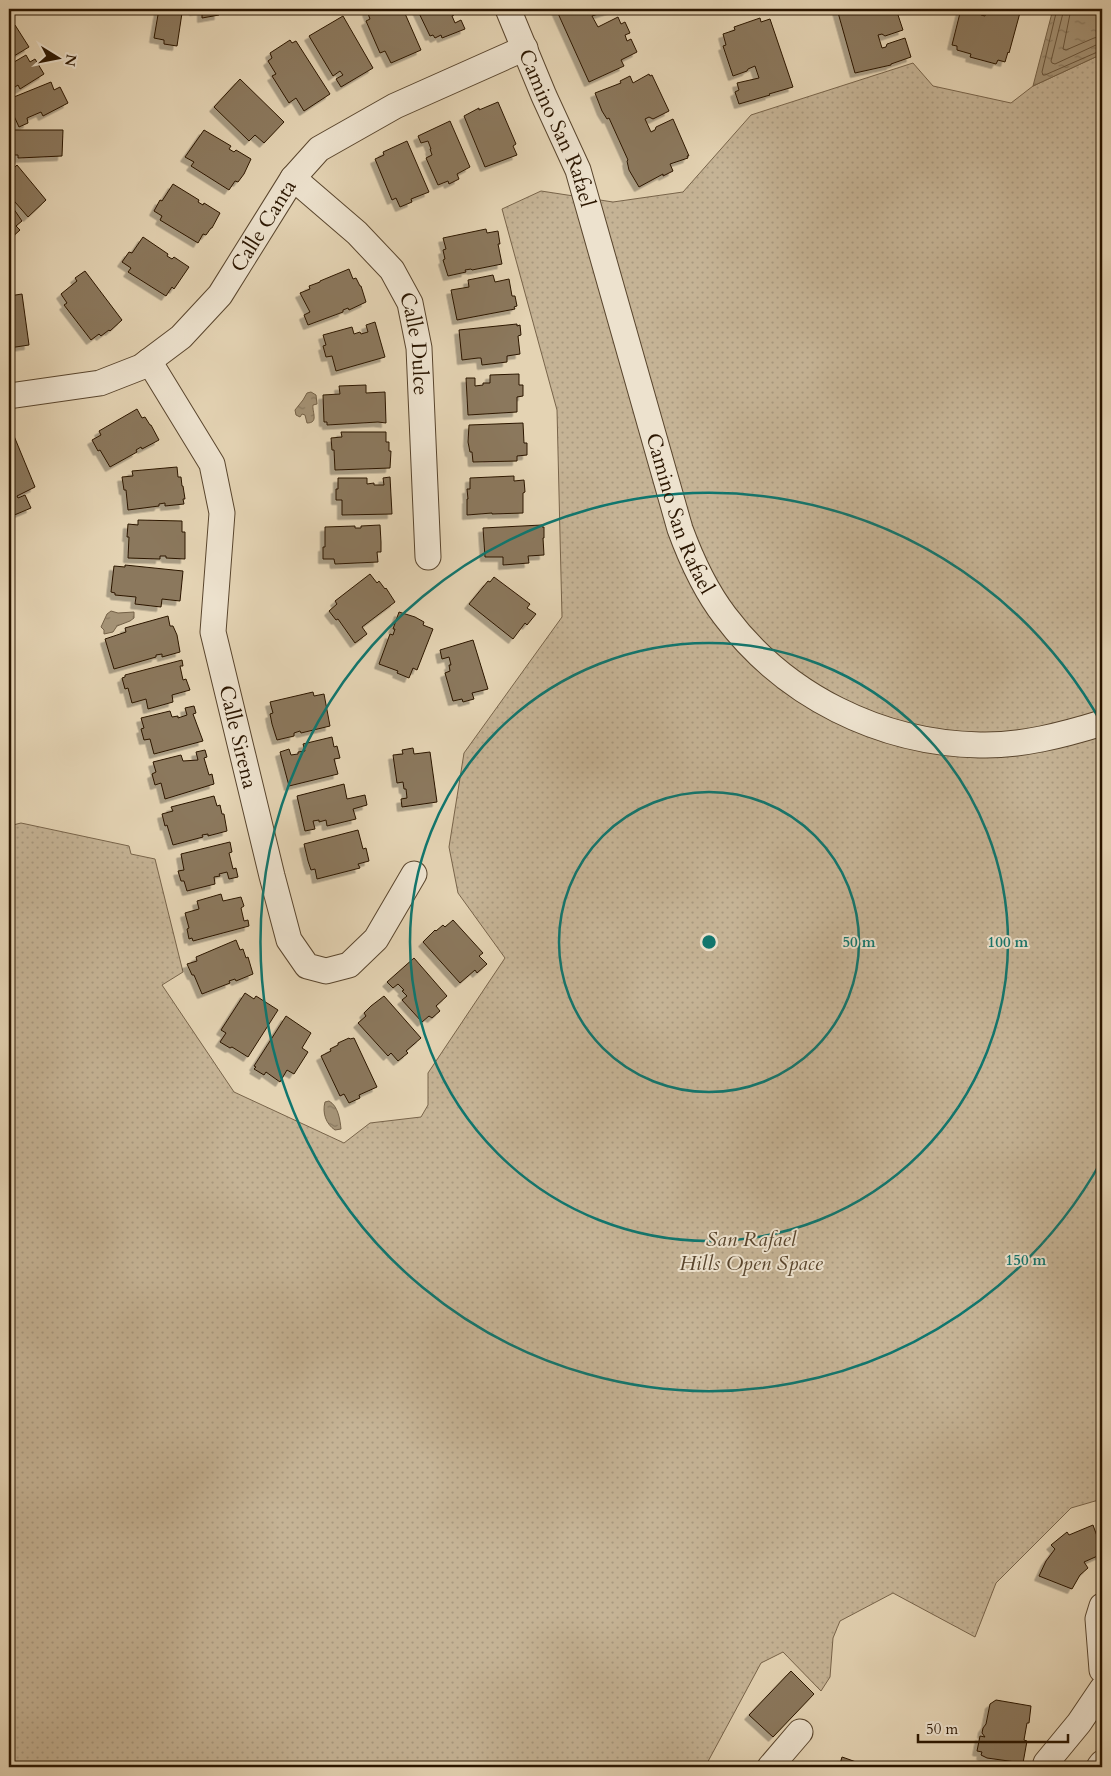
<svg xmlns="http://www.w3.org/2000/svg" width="1111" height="1776" font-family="Cardo,serif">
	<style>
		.grass { fill: url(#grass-dots); stroke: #78644a }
		.water { fill: url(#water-ripples); stroke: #746147 }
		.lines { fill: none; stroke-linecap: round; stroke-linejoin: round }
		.shore { stroke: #68543b; stroke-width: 1 }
		.building { fill: #8b785d; stroke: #2b1600; filter: url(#shadow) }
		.minor-casing { stroke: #59452d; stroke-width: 27 }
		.minor { stroke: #ede2ce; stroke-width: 25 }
		.ring { fill: none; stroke: #0f766e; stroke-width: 2.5 }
		.labels { text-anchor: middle; stroke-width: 4; stroke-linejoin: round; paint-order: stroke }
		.street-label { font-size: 21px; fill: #2b1600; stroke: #ede2ce }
		.park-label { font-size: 21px; font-style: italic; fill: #59452d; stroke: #ede2ce }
		.centre { fill: #0f766e; stroke: #ede2ce; stroke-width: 2.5 }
		.ring-label { font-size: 15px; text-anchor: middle; font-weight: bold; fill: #0f766e; stroke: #ede2ce; stroke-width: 4; stroke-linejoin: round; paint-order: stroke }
	</style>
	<defs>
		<pattern id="grass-dots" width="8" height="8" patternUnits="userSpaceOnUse" patternTransform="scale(1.25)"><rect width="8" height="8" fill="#c5b395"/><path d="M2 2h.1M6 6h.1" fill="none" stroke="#a9997f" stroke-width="1.8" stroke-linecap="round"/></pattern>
		<pattern id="water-ripples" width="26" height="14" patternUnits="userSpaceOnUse" patternTransform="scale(1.25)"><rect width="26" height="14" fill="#a59376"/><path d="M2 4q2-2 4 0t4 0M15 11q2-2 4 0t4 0" fill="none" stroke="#87775e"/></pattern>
		<filter id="shadow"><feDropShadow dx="-4.5" dy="4.5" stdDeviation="0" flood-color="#0004"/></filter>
	</defs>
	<rect width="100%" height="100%" fill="#e4d3b3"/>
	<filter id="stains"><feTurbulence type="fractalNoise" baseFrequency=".004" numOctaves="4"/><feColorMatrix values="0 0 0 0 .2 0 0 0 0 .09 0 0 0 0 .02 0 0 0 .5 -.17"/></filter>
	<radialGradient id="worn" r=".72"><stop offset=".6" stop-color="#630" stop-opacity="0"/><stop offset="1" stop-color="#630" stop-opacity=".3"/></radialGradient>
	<path class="grass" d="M1102 54V1499L1071 1508 996 1583 975 1637 893 1593 840 1621 833 1638 830 1677 821 1691 783 1652 761 1663 705 1767H9V826L21 823 129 846 131 854 155 859 183 972 162 985 234 1092 344 1143 370 1123 421 1117 428 1105V1073L505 958 458 893 449 847 464 753 562 617 557 410 502 209 541 191 613 202 683 192 751 115 913 63 933 86 1011 103 1033 86Z"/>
	<path class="water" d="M1053 9H1092L1102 11V54L1033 86Z
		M311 392 316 395 317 404 313 405C312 412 319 423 307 423L305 415 302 414 300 417 296 415 295 410 303 400 307 393Z
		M111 611 118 613 134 612V618L130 621 117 626 113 632 104 634V630L101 627 107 614Z
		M329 1101C338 1106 340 1119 341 1129L335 1130C326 1124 322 1113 325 1102Z"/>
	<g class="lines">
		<path class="shore" d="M1057 9 1042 72 1043 75H1045L1102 50
			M1064 9 1051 61 1052 63 1055 64 1096 45 1102 44
			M1071 9 1063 49 1066 50 1094 38 1102 36"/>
	</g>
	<path class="building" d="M159 9H180L179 12 182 13 177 46 164 44V40L154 38Z
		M194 9H218L219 15 202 18V10L194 11Z
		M372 9H403L421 50 391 63 385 51 380 53 366 21 370 19 367 11Z
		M417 9H451L454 15 452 16 455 23 461 20 465 29 442 38 441 35 435 38 433 35 430 36Z
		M556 9H614L592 16 598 27 618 17 621 24 625 22 630 33 625 35 627 41 631 39 637 52 621 60 624 66 589 82Z
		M837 9H896L903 30 885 36 882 34 878 35 882 48 886 47 887 44 905 38 911 57 891 64V65L855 73Z
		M961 9H970L980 12 981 15 985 16 987 9H1021L1009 53 1008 52 1005 62 998 60 996 64 970 57 971 54 957 50V46L952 45Z
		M343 16 373 68 341 87 336 79 343 75 340 71 333 76 309 36Z
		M760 18 761 22 770 19 793 87 769 94 770 95 739 104 735 92 739 90 737 83 759 78 755 66 748 69 747 71 733 76 723 46 726 45 723 34 735 30 734 27Z
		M15 25 29 47 9 59V29Z
		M290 40 292 43 296 41 330 94 304 111 296 98 289 103 272 76 276 74 268 61 272 58 270 53Z
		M26 55 30 62 35 59 44 74 20 89 18 85 9 91V65Z
		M649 74 650 76 652 75 669 111 653 119 649 117 645 119 651 132 655 130 656 127 673 119 689 156H687L688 158 670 164 673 171 663 176V174L639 187 629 170 627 161 628 160 609 118 607 119 602 111 595 93 621 83 620 81 630 76 633 83Z
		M240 79 284 122 264 143 255 135 249 141 214 107Z
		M51 82 54 90 60 87 68 103 43 116 41 112 27 118 28 123 19 127 9 105V99Z
		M498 102 516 144 513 146 517 155 485 167 464 116 479 108V110Z
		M450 121 470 167 457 174 459 179 449 184 448 181 438 185 426 158 432 155 430 149H431L428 141 421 143 418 136Z
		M9 130H63L62 156 18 158V155H9Z
		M204 130 231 146 229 149 234 152 236 150 251 159 244 174 238 182 235 181 229 190 191 166 194 162 185 157Z
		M407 141 429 192 411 199 412 202 400 207 396 198 392 200 375 159 384 155 383 152Z
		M9 162 14 168 17 165 46 200 28 217 9 195Z
		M173 184 199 200 198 202 203 205 204 203 220 213 212 228H211L206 235 203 234 198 243 160 220 162 216 154 211 160 200 162 201Z
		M9 202 22 221 16 226 20 230 9 240Z
		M486 229 487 233 498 231 500 244H498L502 264 472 270 471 269 465 270 466 272 448 276 443 260 445 259 443 250 446 249 443 238Z
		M143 237 168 254 167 256 172 259 174 257 189 267 174 289 172 287 166 296 128 272 131 268 122 262 129 252 132 253Z
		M349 269 353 279 356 278 360 286H361L366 302 349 310 348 308 343 310V312L308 325 304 315 310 312 300 293 310 289 309 286 320 282V281Z
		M85 271 122 320 110 331 109 330 101 336 99 334 91 340 64 305 67 303 61 294 77 281 75 278Z
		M493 275 495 282 509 279 512 296H515L517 306 514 307 515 309 457 320 451 290 469 287 468 280Z
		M22 294 29 345 9 348V296Z
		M375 322 385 357 336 371 332 356 326 357 323 346 326 345 323 335 352 327 354 334 360 332 361 334 368 332 366 325Z
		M517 324V326L520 325 521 335 518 336 520 354 507 356V362L482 365 481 358H478L462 360 459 330Z
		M519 374V385H523V396L517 397V412L468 415 466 378H475V386L483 385V383H490V375Z
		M366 385V393L385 392 386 423 378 422 327 425V422H324L323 395 340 394 339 386Z
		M137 409 142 418 145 417 150 425H151L159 440 142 449 141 447 136 450 137 452 110 467 100 450 98 451 92 440 101 435 99 431Z
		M523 423 524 443H527V455L517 456V461L473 462 472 452H470L468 442 469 425Z
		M341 432H386V442H389V451H391L390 468 335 470 334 450H332L331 438 342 437Z
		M14 436 35 487 17 496 18 498 25 495 31 508 12 516 9 509V438Z
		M177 467 178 477H181L182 486H183L185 499H183L184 504 165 506V503L159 504V506L128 510 126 490H124L122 477 133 476 132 471Z
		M514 476V481L524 480 525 492 523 493V513L492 514V513L467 515V499H468L467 489H470V478Z
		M390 477 392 514 342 515V500H336V489H338V478H367V484L374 483V485H384L383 478Z
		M138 520 182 521V532H185V559L166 558V556H160V559L128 558 129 537H127L128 524 138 525Z
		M380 525 381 542V552H377L378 562 335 564 334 559H323V547H325V527L355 526V528H361V526Z
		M542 525V527H544V538H543L544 555 528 556 529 563 503 565V557H485L483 528Z
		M125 565 183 571 180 601 162 599 161 607 135 604 136 597 115 595V593L111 592 114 566 125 567Z
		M370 574 377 583 379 581 385 589 386 588 395 602 362 627 367 634 355 643 338 619 336 620 329 611 337 604 335 601Z
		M494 577 530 604 527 608 536 614 527 625 525 623 513 639 469 604 488 581 490 582Z
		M399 612 415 617 424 622 423 625 433 629 417 670 413 668 409 678 397 673 398 671 379 664 390 634 393 635 395 629H393Z
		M168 616 170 626H173L177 635 180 652 162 657V654L156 655V657L114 669 105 639 126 632 125 628Z
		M473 640 488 689 472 693 474 699 463 702 462 699 453 701 445 673 450 671 449 665H451L449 657 442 659 440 650Z
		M182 660 183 666H180L183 680 186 679 190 690 172 695 173 702 148 709 146 699 132 703 128 688 125 689 122 678 125 677V675Z
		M313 692 314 696 324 694 330 726 301 733 300 731 294 733V736L277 740 272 724 270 714 273 713 270 702Z
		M194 706 196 713 193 714 203 741 154 754 150 739 144 740 141 729 144 728 141 718 170 711 172 717 178 716V718L187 715 185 708Z
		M332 737 334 747 337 746 340 758 334 759 338 774 289 786 280 752 289 749 291 755 298 754V752L305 751 303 744Z
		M413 748 414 754 430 752 437 802 402 807 401 799 407 798 406 789H404L403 782 397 783 393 755 403 754 402 750Z
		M205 750 207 757 204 758 209 775 212 774 214 784 165 799 161 783 155 785 152 774 156 772 153 762 181 755 183 761 198 760 196 752Z
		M344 784 347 799 365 795 367 805 353 809 356 819 327 826 326 820 319 822V820L313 821 315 829 305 831 297 796Z
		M214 796 217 806 220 805 222 814H224L227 831 208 836V834L202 835 203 837 173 845 167 825 165 826 162 814 173 811 171 807Z
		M358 830 363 849 366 848 369 861 358 864 360 868 317 879 315 869 311 870 308 861 304 844Z
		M230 842 232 852 229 853 233 869 236 868 238 877 229 879 227 872 219 874 220 876 214 877 215 884 187 891 184 881H181L178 871 184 870 181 854Z
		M221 894 223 901 241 897 244 906 241 908 244 921 248 920 249 926 193 941 192 938 189 939 187 929 189 928 185 913 199 909 197 901Z
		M453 920 483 953 479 956 487 964 477 973 475 970 460 983 423 942 435 930 436 931 443 925 445 927Z
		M236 940 240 950 243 949 246 958 248 957 253 974 236 981 235 979 229 981 230 983 202 994 194 975H192L187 964 197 961 196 957Z
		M414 958 447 996 436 1006 440 1011 432 1018 429 1016 422 1022 402 1000 407 996 402 991 404 990 398 984 393 988 387 982Z
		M245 993 254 999 256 996 278 1010 248 1057 232 1047 230 1048 220 1042 226 1033 221 1030Z
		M384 996 421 1038 406 1051 408 1053 398 1061 391 1053 388 1056 358 1023 366 1016 364 1013 371 1006Z
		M286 1016 311 1033 302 1048 308 1052 294 1074 287 1070 280 1082 266 1072 264 1075 254 1069 256 1067 254 1066Z
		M349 1038 350 1039 354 1038 377 1087 359 1095 360 1098 349 1103 344 1094 340 1096 321 1056 331 1051 330 1049 338 1045V1043Z
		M1093 1525 1102 1550V1554L1084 1562 1088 1568 1080 1575 1072 1589 1039 1576 1046 1561 1055 1549 1051 1545 1067 1532 1069 1535Z
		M791 1671 814 1694 773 1737 749 1715Z
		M996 1700 1031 1706 1029 1723H1027L1024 1740 1027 1741 1023 1763 987 1758 981 1755 982 1752 977 1751 980 1736 985 1737 982 1733 983 1728 986 1724 990 1704Z
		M842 1757 845 1758 870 1767H839Z"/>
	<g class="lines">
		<g class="minor-casing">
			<g id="minor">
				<path id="s1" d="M508 9 544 96 578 170 680 529C691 559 705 590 725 616 785 696 880 743 980 745 1021 746 1063 735 1102 723"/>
				<path id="s2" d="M293 178 357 233 392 270 410 303 419 348 428 557"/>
				<path id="s3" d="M149 361 212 464 222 513 213 632 272 876 289 940 307 966 326 971 349 965 376 939 414 874"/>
				<path id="s4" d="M9 396 100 383 141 367 181 337 220 295 293 178 319 149 395 106 525 48"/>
				<path d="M1102 1606 1098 1619 1102 1670"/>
				<path d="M770 1767 800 1732"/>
				<path d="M1045 1767 1046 1763 1079 1723 1102 1689"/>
				<path d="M1099 1767 1102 1763"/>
			</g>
		</g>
		<use href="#minor" class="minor"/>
	</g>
	<g class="ring">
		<circle cx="709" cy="942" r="150"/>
		<circle cx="709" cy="942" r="299"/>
		<path d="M1102 1160A449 449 0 1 1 1102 724"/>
	</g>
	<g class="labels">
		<g class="street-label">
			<text dy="7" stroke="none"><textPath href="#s1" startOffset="129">Camino San Rafael</textPath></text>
			<text dy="7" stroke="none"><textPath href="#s4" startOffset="325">Calle Canta</textPath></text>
			<text dy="7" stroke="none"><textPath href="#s2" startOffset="214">Calle Dulce</textPath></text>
			<text dy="7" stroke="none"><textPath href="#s1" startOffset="534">Camino San Rafael</textPath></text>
			<text dy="7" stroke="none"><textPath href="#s3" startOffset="398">Calle Sirena</textPath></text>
		</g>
		<g class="park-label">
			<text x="751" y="1246">San Rafael<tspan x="751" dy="24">Hills Open Space</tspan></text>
		</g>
	</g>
	<circle cx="709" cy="942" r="8" class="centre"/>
	<g class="ring-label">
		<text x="859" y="947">50 m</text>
		<text x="1008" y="947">100 m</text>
		<text x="1026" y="1265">150 m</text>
	</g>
	<rect width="1111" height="1776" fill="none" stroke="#e4d3b3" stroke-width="30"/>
	<rect x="10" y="10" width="1091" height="1756" fill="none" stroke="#2b1600" stroke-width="2.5"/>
	<rect x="15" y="15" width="1081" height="1746" fill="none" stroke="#2b1600"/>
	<g transform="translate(58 58) rotate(100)" stroke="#ede2ce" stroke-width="4" paint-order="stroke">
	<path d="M0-4L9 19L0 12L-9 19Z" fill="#2b1600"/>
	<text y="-8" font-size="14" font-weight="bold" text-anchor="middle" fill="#2b1600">N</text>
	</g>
	<path d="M918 1734v8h150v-8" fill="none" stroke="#2b1600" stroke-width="2.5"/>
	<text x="926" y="1734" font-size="15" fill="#2b1600" stroke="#ede2ce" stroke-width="4" paint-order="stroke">50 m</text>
	<rect width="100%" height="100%" filter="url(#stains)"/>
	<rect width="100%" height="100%" fill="url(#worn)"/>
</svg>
